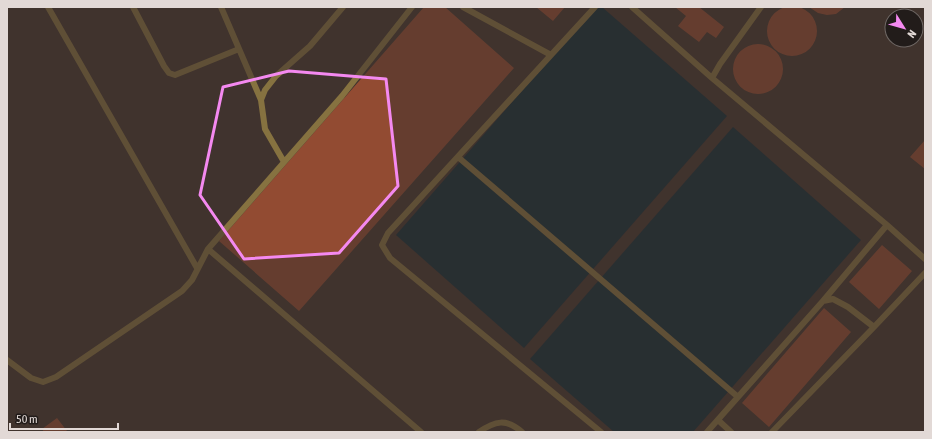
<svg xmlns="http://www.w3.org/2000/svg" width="932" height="439" font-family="'Asap Condensed',sans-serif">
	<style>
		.water { fill: #0d2a36 }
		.building { fill: #924b32 }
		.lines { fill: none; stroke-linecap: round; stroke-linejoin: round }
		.service { stroke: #867240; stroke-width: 6 }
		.marked { fill: none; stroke: #f489f0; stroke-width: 3; stroke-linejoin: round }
	</style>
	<rect width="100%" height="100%" fill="#40332e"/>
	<path class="water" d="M595 7H602L727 116 524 348 396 235Z
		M733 127 861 240 693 432H614L530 359Z"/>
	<path class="building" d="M767 31a25 25 0 1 1 50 0a25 25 0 1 1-50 0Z
		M424 7H445L514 68 299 311 219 241Z
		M536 7H565L553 21Z
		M675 7H699L724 27 716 38 707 32 699 42 678 26 686 16Z
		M809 7H845L836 14 827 15 818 13Z
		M733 69a25 25 0 1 1 50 0a25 25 0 1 1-50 0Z
		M925 140V169L910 157Z
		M882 245 912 271 879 309 849 282Z
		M824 308 851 332 769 427 742 403Z
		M57 418 67 431 65 432H44L42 429Z"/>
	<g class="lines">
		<path class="service" d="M48 7 197 268
			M133 7 164 66 169 73 175 75 239 49
			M221 7 261 100
			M463 7 551 55
			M595 7 388 233 382 245 390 258 601 432
			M632 7 712 78
			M761 7 720 64 712 78 887 225 925 259
			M458 157 738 397
			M284 162 265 129 261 100 265 90 276 76 310 46 343 7
			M208 249 421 432
			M823 301 887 225
			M7 360 31 378 43 382 56 377 182 291 192 280 208 249 342 96 412 7
			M718 420 731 432
			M479 432C495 421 506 418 522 432
			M707 432 823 301 833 299 848 307 874 327
			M772 432 874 327 925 273"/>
	</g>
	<path d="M0 0H932V439H0ZM289 71 386 79 398 186 339 253 244 259 200 195 223 87Z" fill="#40332e" fill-opacity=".55" fill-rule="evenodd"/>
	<path class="marked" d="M289 71 386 79 398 186 339 253 244 259 200 195 223 87Z"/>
	<rect width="932" height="439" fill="none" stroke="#e2d9d6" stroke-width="16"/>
	<g transform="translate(904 28) rotate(127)"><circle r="19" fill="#221c1a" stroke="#6f6865"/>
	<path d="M0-3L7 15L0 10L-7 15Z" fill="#f489f0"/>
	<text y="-6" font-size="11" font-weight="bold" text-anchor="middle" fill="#e2d9d6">N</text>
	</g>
	<path d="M10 423v6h108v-6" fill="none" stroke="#e2d9d6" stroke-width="2"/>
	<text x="16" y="423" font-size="12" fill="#e2d9d6" stroke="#221c1a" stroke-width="3" paint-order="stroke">50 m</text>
</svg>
